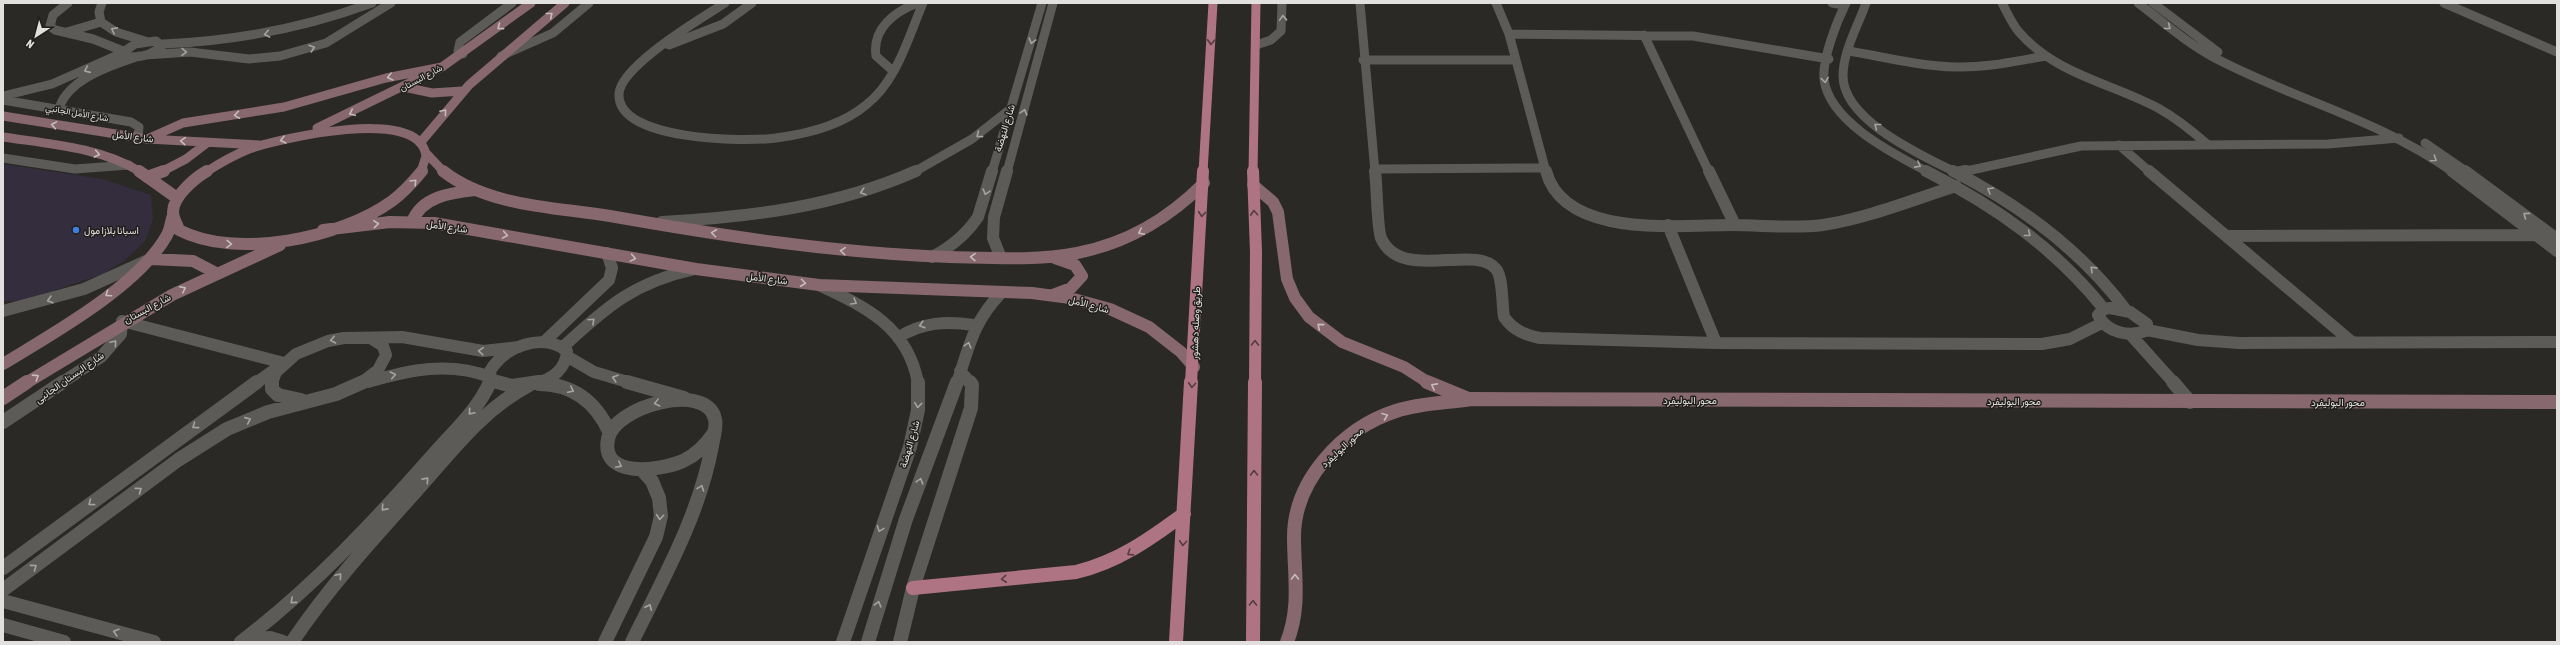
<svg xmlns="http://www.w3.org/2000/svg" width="2560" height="645" font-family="'Asap Condensed',Vazirmatn,sans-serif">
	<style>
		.commercial { fill: #332d3d }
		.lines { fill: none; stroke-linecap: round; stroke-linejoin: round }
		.street-far2 { stroke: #5d5b58; stroke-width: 9 }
		.street-far1 { stroke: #5d5b58; stroke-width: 12 }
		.street { stroke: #5d5b58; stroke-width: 14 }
		.secondary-far2 { stroke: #86686e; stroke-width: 9 }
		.secondary-far1 { stroke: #86686e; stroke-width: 12 }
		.secondary { stroke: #86686e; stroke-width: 14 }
		.primary-far2 { stroke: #af7483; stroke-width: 9 }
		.primary-far1 { stroke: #af7483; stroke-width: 12 }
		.primary { stroke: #af7483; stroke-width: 14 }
		.oneway { stroke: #c6bcbc }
		.oneway2 { stroke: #a6a4a2 }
		.oneway3 { stroke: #533d40 }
		.shop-dot { fill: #3f7fe0; stroke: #211f1c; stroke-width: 1.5 }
		.labels { text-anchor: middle; stroke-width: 3; stroke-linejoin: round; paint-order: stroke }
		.far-street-label { font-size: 9px; fill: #e1e0de; stroke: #211f1c }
		.street-label { font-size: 10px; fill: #e1e0de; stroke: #211f1c }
		.poi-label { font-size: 10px; fill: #e1e0de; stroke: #211f1c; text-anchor: start }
	</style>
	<rect width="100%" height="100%" fill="#2a2926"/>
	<path class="commercial" d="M3 164 102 179 151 195 153 219 145 241 125 260 103 274 23 301H3Z"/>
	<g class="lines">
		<path class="street-far2" d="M68 3 53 15 50 26 55 30 93 39 123 51
			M102 3 99 12 101 22 116 32 145 41
			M725 3C702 18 620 66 619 94 617 141 745 142 776 138 807 134 842 125 866 105 897 81 908 38 923 3
			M1360 3 1375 172
			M1496 3 1509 34 1546 172
			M1832 3 1844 5
			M1846 3C1837 21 1822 59 1824 79 1829 122 1894 154 1928 172
			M1866 3C1858 26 1843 51 1843 76 1843 120 1921 155 1955 172
			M2002 3C2007 12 2012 24 2019 32 2055 74 2111 83 2158 108 2176 118 2191 130 2207 144
			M2138 3C2163 22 2187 43 2215 58 2295 100 2378 119 2453 172
			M2153 3 2218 52
			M2444 3 2557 52
			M67 32 101 22
			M1509 34 1693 36 1829 59
			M1644 35 1709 172
			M156 41 162 46C151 55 135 61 122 53L135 44Z
			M163 44C236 41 304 28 372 3
			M669 45 723 24 752 3
			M1256 45 1271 40 1281 31 1282 3
			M1849 51C1884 57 1919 66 1955 67 1986 68 2016 61 2046 56
			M463 54 458 51 460 42 512 3
			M145 55 190 52 249 59 280 56 326 43 391 3
			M501 56 553 33 589 3
			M1363 60H1515
			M893 71 876 56C872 29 894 12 917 3
			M3 96 52 84 122 53
			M3 100 131 122 139 127 138 137
			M59 109C67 79 112 65 139 56
			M2425 143 2467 172
			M2119 145 2150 172
			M3 158 75 169 129 165
			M1377 169 1543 168
			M914 172 972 139 1009 110
			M992 172 1042 3
			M1007 172 1053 3
			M1962 172 2081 146 2328 144 2399 138"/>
		<path class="street-far1" d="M1375 171C1377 184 1377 228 1381 238 1401 283 1475 243 1496 269 1503 277 1502 306 1504 317 1513 330 1525 335 1540 338L1716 343 2042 344 2070 339 2102 323
			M1546 171C1564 239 1678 225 1732 225 1762 225 1793 229 1823 225 1868 218 1912 200 1956 186
			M1709 171 1735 225
			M1926 171C1995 206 2055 248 2104 309
			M1953 171C2020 205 2080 249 2126 310
			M2149 171 2352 342
			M2452 171 2557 251
			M2465 171 2557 239
			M1960 172 1966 171
			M662 222C750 217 835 207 916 171
			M1668 225 1716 343
			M2229 236 2535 235
			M932 257C951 247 966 235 978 217L992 171
			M1001 258 993 238 994 217 1007 171
			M819 285C866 307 908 327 918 383
			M2110 308 2130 312 2147 324V330C2130 338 2107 333 2098 315L2104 309Z
			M3 311 84 289 146 261
			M2147 330 2198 340 2239 343 2557 342
			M2130 334 2174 383
			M899 337C923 322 946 321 974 325
			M544 342 609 280 612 268 607 253
			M563 347C607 306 635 282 695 269
			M568 357 594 372 631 383
			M960 371 971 383
			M368 382C409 370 449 361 490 377
			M61 383 101 357 121 334 122 321 284 363
			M256 383 284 363
			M272 383 276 372 296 354 328 341 344 338 402 337 483 351 519 347
			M361 383 378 370 386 355 383 346 372 339
			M489 383 491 379
			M499 383 491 379 490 371C505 346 543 332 567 351 566 369 552 380 535 383
			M957 383C969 347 973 322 1001 293"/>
		<path class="street" d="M272 382V389L278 395 301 400
			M497 382 512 386 539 382
			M627 382 684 398
			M2173 382 2190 402
			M539 384C573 384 596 402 610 433
			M3 422 63 382
			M3 568 257 382
			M3 590 178 460 227 429 268 412 336 394 363 382
			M3 601 154 642
			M3 625 64 642
			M245 641 270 638 283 642
			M241 642C313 587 374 522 434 454 453 432 478 410 490 382
			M292 642C329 587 373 539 417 490 452 451 482 410 529 385
			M605 642 656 537 661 516 659 498 652 481 642 470
			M632 642C663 579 699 516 712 446 713 438 717 427 715 419 707 381 614 406 608 439 600 479 660 471 683 461 696 455 706 445 714 433
			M843 642 910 447 918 410V382
			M868 642 906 519 957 382
			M900 642 913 588 971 408 972 385 970 382"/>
		<path class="secondary-far2" d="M404 87 432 93 462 91
			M3 116 147 139 259 145
			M317 128 442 67 531 3
			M3 137C50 144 99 147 141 172
			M147 139 183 123 284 107 386 78 442 67
			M420 143 469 85 565 3
			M426 153 444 172
			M161 172 186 159 207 143
			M206 172C220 163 234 155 249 149 279 139 420 105 426 156L421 172"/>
		<path class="secondary-far1" d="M139 171 177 198
			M207 171C195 178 173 196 173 212 173 218 177 224 179 230 236 260 341 238 392 201 404 192 413 182 422 171
			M443 171C489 207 555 207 610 216 723 236 835 253 950 257 992 258 1036 261 1077 253 1128 243 1168 219 1204 183
			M147 177 164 171
			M1253 185 1273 202 1278 212 1287 279 1295 298 1309 317 1342 342 1404 367 1429 383
			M412 222C422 196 451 193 476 190
			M323 230 390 222 434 223 696 269 819 285 1032 293 1070 298 1110 309 1149 327 1181 352 1194 367
			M1055 258 1075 265 1082 276 1071 288 1055 294
			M151 259 193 261 216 273
			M3 364C52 334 139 286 167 235 170 230 171 221 173 215
			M26 383 172 295 280 245"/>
		<path class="secondary" d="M1427 382 1466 398
			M3 398 27 382
			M1287 642C1301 607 1294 574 1294 537 1294 480 1343 428 1396 411 1420 403 1446 403 1471 399L2557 402"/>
		<path class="primary-far2" d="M1203 172 1213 3
			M1253 172 1256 3"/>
		<path class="primary-far1" d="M1253 171 1256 252 1255 383
			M1191 383 1203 171"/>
		<path class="primary" d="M913 588 1076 572C1118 562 1150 539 1184 514
			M1176 642 1191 382
			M1253 642 1255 382"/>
	</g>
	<defs><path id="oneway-chevron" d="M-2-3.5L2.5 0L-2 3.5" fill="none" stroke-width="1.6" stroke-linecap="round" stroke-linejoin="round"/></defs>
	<g class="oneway">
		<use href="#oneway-chevron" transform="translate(550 15) rotate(-39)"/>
		<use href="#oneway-chevron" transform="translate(500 27) rotate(143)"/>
		<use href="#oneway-chevron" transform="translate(390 77) rotate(166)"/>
		<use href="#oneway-chevron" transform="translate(444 112) rotate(-50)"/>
		<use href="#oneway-chevron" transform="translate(352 113) rotate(155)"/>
		<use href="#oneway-chevron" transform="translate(237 115) rotate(172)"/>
		<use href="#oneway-chevron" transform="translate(54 125) rotate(-170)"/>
		<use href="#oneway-chevron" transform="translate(283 140) rotate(166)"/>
		<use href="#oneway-chevron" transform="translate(183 141) rotate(-176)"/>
		<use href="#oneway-chevron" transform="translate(97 154) rotate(11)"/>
		<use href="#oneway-chevron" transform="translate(414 182) rotate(-46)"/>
		<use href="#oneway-chevron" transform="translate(376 224) rotate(-5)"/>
		<use href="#oneway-chevron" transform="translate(1141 232) rotate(154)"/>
		<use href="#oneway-chevron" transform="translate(714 233) rotate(-172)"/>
		<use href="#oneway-chevron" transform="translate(505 235) rotate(10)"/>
		<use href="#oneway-chevron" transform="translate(229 244) rotate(2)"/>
		<use href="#oneway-chevron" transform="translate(843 251) rotate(-175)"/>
		<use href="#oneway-chevron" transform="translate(973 257) rotate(-179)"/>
		<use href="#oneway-chevron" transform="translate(633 258) rotate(10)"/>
		<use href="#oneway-chevron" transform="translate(803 283) rotate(7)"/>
		<use href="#oneway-chevron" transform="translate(183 289) rotate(-27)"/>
		<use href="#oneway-chevron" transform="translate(108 294) rotate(146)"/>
		<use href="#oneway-chevron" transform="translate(1320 326) rotate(-140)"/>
		<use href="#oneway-chevron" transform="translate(36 377) rotate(-33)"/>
		<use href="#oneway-chevron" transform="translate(1434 386) rotate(-152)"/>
		<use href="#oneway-chevron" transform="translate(1385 416) rotate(-22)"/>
		<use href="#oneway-chevron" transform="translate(1295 577) rotate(-91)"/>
	</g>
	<g class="oneway2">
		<use href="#oneway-chevron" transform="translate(1283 18) rotate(-92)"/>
		<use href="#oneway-chevron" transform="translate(2168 27) rotate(38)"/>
		<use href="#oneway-chevron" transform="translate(114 30) rotate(-152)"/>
		<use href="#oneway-chevron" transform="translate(267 34) rotate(169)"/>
		<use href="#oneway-chevron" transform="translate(1032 41) rotate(105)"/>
		<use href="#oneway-chevron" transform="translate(312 48) rotate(-18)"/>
		<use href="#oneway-chevron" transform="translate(184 52) rotate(1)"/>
		<use href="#oneway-chevron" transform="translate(87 70) rotate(156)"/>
		<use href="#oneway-chevron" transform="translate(1825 80) rotate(81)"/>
		<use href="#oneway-chevron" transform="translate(1024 112) rotate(-74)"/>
		<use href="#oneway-chevron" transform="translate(1877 126) rotate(-142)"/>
		<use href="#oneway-chevron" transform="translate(979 135) rotate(143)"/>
		<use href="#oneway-chevron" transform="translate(2434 159) rotate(35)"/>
		<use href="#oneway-chevron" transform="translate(1918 165) rotate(28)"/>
		<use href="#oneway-chevron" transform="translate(1990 190) rotate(-150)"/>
		<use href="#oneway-chevron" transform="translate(863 192) rotate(163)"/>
		<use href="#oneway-chevron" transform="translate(986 192) rotate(106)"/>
		<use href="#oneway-chevron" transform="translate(2526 215) rotate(-143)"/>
		<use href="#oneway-chevron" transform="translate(2028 234) rotate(38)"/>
		<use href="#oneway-chevron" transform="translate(2093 269) rotate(-136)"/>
		<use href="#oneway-chevron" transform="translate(50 300) rotate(164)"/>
		<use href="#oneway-chevron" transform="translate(854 302) rotate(30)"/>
		<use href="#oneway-chevron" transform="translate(592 321) rotate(-43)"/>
		<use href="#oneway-chevron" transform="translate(922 325) rotate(163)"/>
		<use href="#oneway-chevron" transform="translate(333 340) rotate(168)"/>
		<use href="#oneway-chevron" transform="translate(114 343) rotate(-50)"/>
		<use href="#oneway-chevron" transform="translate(968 345) rotate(-73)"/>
		<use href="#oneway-chevron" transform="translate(481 351) rotate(-176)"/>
		<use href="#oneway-chevron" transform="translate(393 375) rotate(-12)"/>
		<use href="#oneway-chevron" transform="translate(615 378) rotate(-163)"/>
		<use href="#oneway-chevron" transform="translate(571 390) rotate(26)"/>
		<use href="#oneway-chevron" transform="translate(657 403) rotate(166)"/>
		<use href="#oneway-chevron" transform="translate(918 405) rotate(96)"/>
		<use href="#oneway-chevron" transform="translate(471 412) rotate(131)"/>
		<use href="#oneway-chevron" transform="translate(248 420) rotate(-24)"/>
		<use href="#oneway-chevron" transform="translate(195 426) rotate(144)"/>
		<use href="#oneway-chevron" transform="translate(619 465) rotate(26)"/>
		<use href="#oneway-chevron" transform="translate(426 480) rotate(-48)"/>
		<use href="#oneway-chevron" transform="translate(920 481) rotate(-72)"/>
		<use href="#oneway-chevron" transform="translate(701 488) rotate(-70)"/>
		<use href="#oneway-chevron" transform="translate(139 490) rotate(-36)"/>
		<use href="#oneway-chevron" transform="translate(91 503) rotate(144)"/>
		<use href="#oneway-chevron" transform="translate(384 508) rotate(132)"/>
		<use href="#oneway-chevron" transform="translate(660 517) rotate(95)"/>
		<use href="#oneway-chevron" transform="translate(880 529) rotate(111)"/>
		<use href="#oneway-chevron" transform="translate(34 567) rotate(-36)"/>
		<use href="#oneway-chevron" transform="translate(339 576) rotate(-50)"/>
		<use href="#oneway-chevron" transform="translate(293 601) rotate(139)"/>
		<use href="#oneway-chevron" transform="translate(878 604) rotate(-75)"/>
		<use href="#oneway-chevron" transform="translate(649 607) rotate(-65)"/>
		<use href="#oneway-chevron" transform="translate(116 632) rotate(-164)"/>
	</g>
	<g class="oneway3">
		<use href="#oneway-chevron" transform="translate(1211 42) rotate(93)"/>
		<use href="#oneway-chevron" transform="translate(1254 213) rotate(-93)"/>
		<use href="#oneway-chevron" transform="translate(1202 214) rotate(95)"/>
		<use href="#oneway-chevron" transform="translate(1255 343) rotate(-89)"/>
		<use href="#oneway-chevron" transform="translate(1192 385) rotate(94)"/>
		<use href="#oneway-chevron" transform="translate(1254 473) rotate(-90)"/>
		<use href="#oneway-chevron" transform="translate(1183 543) rotate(94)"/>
		<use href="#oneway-chevron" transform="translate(1130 553) rotate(147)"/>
		<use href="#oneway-chevron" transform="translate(1004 579) rotate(174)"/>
		<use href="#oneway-chevron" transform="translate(1253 603) rotate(-89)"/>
	</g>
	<circle class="shop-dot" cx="76" cy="230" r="4"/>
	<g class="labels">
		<g class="far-street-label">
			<text transform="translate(421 78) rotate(-28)" y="3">شارع البستان</text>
			<text transform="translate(77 113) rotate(10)" y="3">شارع الأمل الجانبي</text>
		</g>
		<g class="street-label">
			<text transform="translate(1004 128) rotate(-73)" y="4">شارع النهضة</text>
			<text transform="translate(133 136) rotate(7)" y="4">شارع الأمل</text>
			<text transform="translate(447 226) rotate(8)" y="4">شارع الأمل</text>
			<text transform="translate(767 278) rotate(7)" y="4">شارع الأمل</text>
			<text transform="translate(1089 304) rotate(15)" y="4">شارع الأمل</text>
			<text transform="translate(147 308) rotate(-28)" y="4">شارع البستان</text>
			<text transform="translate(1195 323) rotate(-88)" y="4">طريق وصله دهشور</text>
			<text transform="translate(69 377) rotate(-35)" y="4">شارع البستان الجانبى</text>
			<text x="1690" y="404">محور البوليفرد</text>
			<text x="2014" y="405">محور البوليفرد</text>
			<text x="2338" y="406">محور البوليفرد</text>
			<text transform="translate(909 444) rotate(-74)" y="4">شارع النهضة</text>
			<text transform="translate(1342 447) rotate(-43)" y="4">محور البوليفرد</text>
		</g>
		<g class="poi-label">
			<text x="84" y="234">اسبانا بلازا مول</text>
		</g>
	</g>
	<rect width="2560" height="645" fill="none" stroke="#e1e0de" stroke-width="8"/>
	<g transform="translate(36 36) rotate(216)" stroke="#211f1c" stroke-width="3" paint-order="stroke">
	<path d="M0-3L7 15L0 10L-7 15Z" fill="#e1e0de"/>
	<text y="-6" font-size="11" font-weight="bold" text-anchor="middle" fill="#e1e0de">N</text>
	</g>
</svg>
